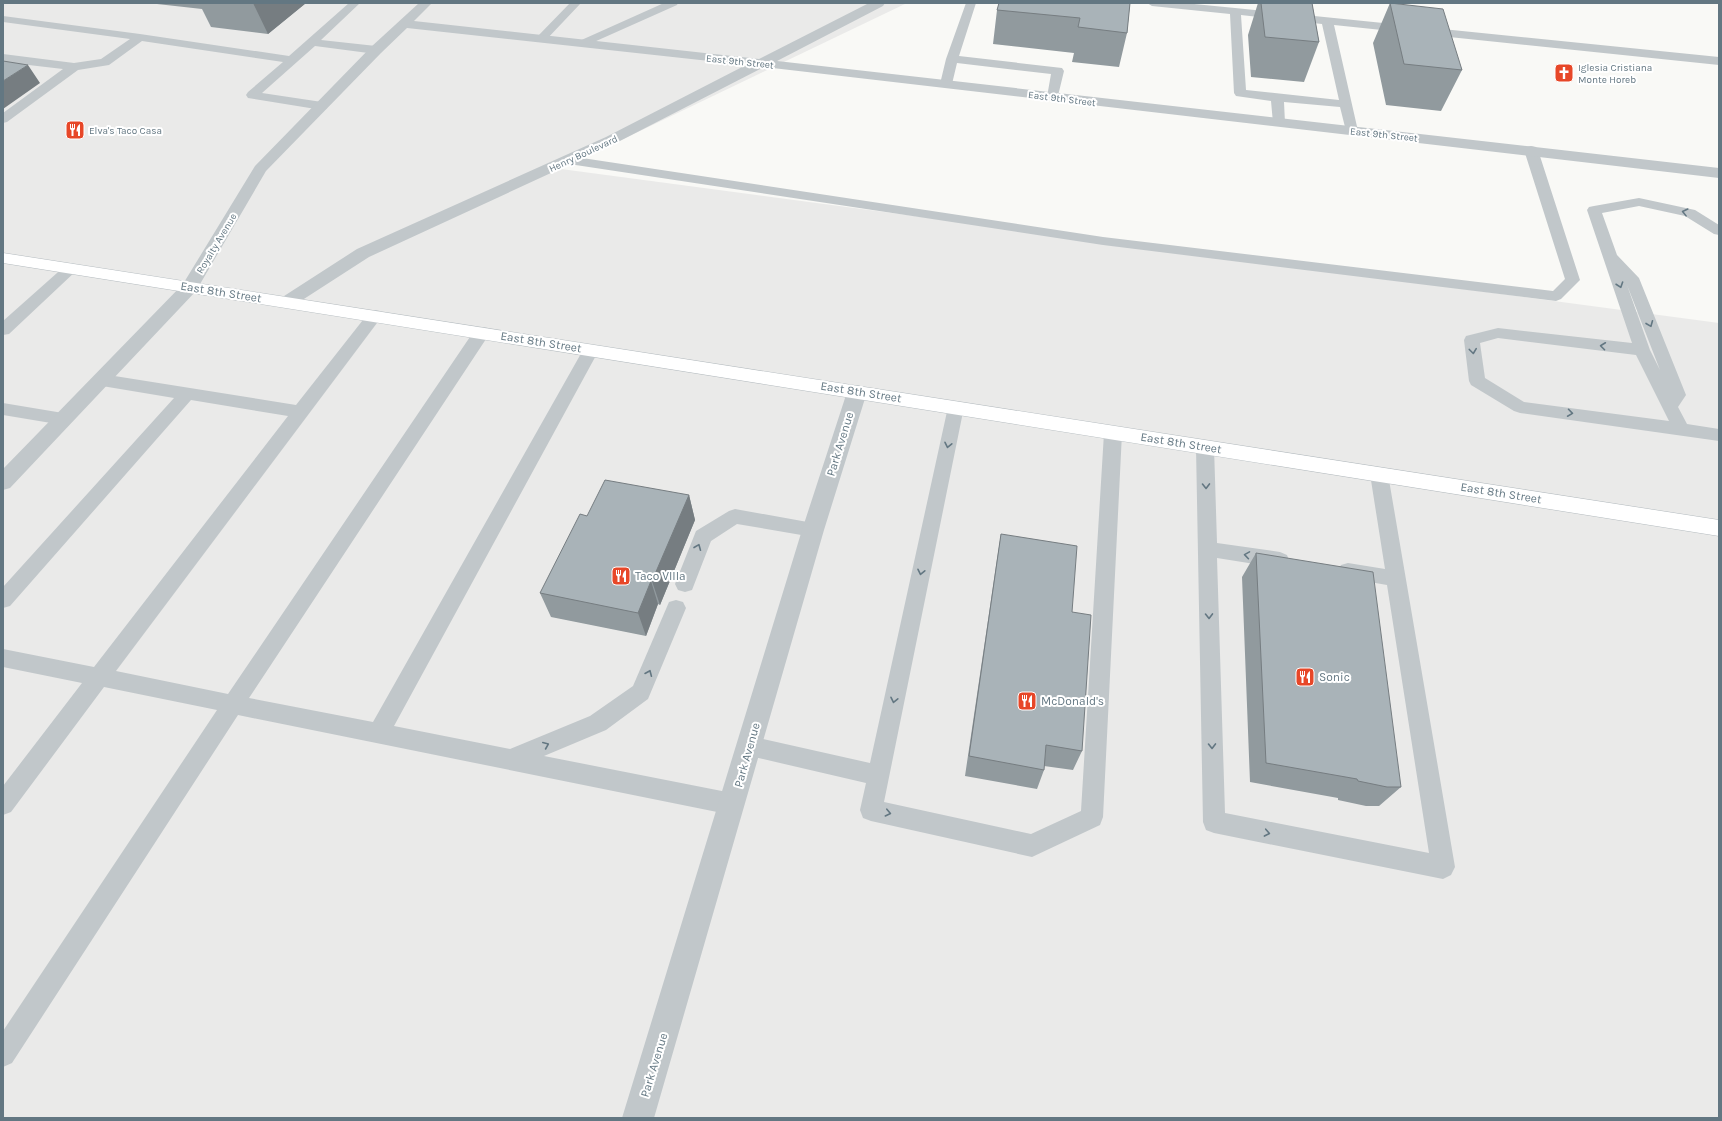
<svg xmlns="http://www.w3.org/2000/svg" width="1722" height="1121" font-family="Karla,sans-serif">
	<style>
		.built { fill: #eaeae9 }
		.lines { fill: none; stroke-linecap: round; stroke-linejoin: round }
		.secondary-casing { stroke: #b4bbbf; stroke-width: 1 }
		.service { fill: #c1c7ca; fill-rule: evenodd }
		.minor { fill: #c1c7ca; fill-rule: evenodd }
		.secondary { fill: #fff; fill-rule: evenodd }
		.wall { fill: #919a9e }
		.shaded-wall { fill: #767d81 }
		.building { fill: #a9b3b8; stroke: #767d81 }
		.oneway { stroke: #637782 }
		.labels { text-anchor: middle; stroke-width: 4; stroke-linejoin: round; paint-order: stroke }
		.far-street-label { font-size: 10px; fill: #637782; stroke: #fff }
		.far-poi-label { font-size: 10px; fill: #637782; stroke: #fff; text-anchor: start }
		.street-label { font-size: 12px; fill: #637782; stroke: #fff }
		.poi-label { font-size: 12px; fill: #637782; stroke: #fff; text-anchor: start }
	</style>
	<rect width="100%" height="100%" fill="#f9f9f6"/>
	<path class="built" d="M3 3H907L561 169 1719 323V1118H3Z"/>
	<g class="lines">
		<g class="secondary-casing">
			<path id="secondary" d="M3 253 1719 520V536L3 263Z"/>
		</g>
		<path class="service" d="M349 3H360L321 40 376 46 380 48 382 50 380 52 376 54 315 46 262 93 322 102 326 103 328 106 326 109 322 110 248 98 246 95 248 92 283 62 142 41 109 65 78 70 7 122 3 123V113L63 69 3 62V54L74 63 101 59 130 39 3 22V16L140 34 289 56Z
			M570 3H581L545 41H537L535 39 537 37Z
			M664 3H678L677 5 585 46H577L575 44 577 42Z
			M966 3H976L959 56 1062 68 1064 71 1057 100H1049L1047 97 1051 74 957 63 952 84 950 87H942L940 84 946 59Z
			M1147 3H1184L1235 8 1719 57V65L1334 25 1358 131 1357 134H1347L1346 131 1340 107 1284 102 1285 123 1283 126H1275L1273 123 1271 101 1236 96 1234 93 1230 14 1152 6ZM1241 15 1322 24 1339 100 1246 90Z
			M1531 146 1536 147 1538 150 1580 280 1561 299 1556 301 1103 245 569 164 564 163 562 160 564 157 569 156 1103 237 1553 291 1565 279 1524 150 1526 147Z
			M1639 198 1695 210 1719 225V235L1714 234 1685 216 1639 206 1602 213 1617 255 1639 278 1686 395 1678 407 1687 424 1719 429V441L1520 413 1514 411 1471 385 1469 381 1464 340 1466 336 1498 328 1632 343 1587 210 1589 207 1594 206ZM1627 285 1660 370 1650 350ZM1498 338 1636 355 1669 421 1524 402 1485 378 1480 343Z
			M71 263 76 265 78 268 76 271 9 334 3 335V321L66 265Z
			M375 310 380 311 383 315 116 671 228 694 476 328 482 327 488 328 490 332 488 336 249 698 373 722 583 350 585 346 591 345 597 346 599 350 394 726 510 749 590 716 633 686 669 602 676 600 683 602 686 608 648 699 606 730 544 756 732 793 740 796 743 804 740 812 732 815 238 715 12 1063 3 1067V1031L217 710 104 687 11 812 3 815V786L82 683 3 667V649L94 667 288 416 191 400 10 606 3 608V587L174 398 102 386 96 384 94 380 96 376 102 374 296 405 370 311Z
			M956 401 962 403 964 407 884 802 1031 834 1081 811 1104 433 1107 429 1113 427 1119 429 1122 433 1103 817 1100 825 1032 857 871 821 863 818 860 810 866 783 750 756 742 753 739 746 742 739 750 736 870 763 948 407 950 403Z
			M3 403 63 413 69 415 71 419 69 423 63 425 3 415Z
			M1205 441 1211 442 1214 447 1217 543 1280 552 1287 555 1289 560 1287 565 1280 568 1217 558 1225 813 1429 853 1387 585 1341 577 1338 571 1341 565 1348 563 1385 569 1370 474 1373 469 1379 467 1385 469 1388 474 1455 867 1451 875 1443 879 1214 833 1206 830 1203 822 1196 447 1199 442Z
			M735 509 813 523 820 525 822 530 820 535 813 537 737 524 711 541 692 590 685 592 678 590 675 584 696 531 729 511Z"/>
		<path class="minor" d="M419 3H432L414 21 759 59 869 3H885L883 6 777 61 1719 168V178L764 67 616 143 369 257 293 306 287 308 281 306 278 302 281 298 357 249 606 137 746 65 407 28 381 53 266 171 196 291 10 488 3 490V469L183 284 255 166 371 47Z
			M857 385 864 387 867 392 824 530 654 1118H622L802 530 847 392 850 387Z"/>
		<use href="#secondary" class="secondary"/>
	</g>
	<path class="wall" d="M148 3H306L268 34 211 27 202 9Z
		M1130 3 1127 33 1119 67 1072 62 1074 53 993 44 997 10Z
		M1258 3H1312L1319 42 1304 82 1251 77 1248 35Z
		M1390 3 1462 70 1441 111 1386 105 1373 43Z
		M689 495 695 520 660 605 658 604 646 636 551 617 540 593 587 516Z
		M1001 534 1072 612 1082 751 1073 770 1044 766V770L1037 789 965 776 997 559Z
		M1256 553 1401 787 1379 806H1366L1338 800V798L1250 782 1242 577Z"/>
	<path class="shaded-wall" d="M253 3H306L268 34Z
		M28 65 40 83 3 109V81Z
		M689 495 695 520 660 605 652 581Z
		M651 581 658 604 646 636 638 613Z"/>
	<path class="building" d="M999 3H1130L1127 33 1078 27 1080 18 997 10Z
		M1261 3H1312L1319 42 1265 37Z
		M1390 3 1443 9 1462 70 1404 64Z
		M3 61 28 65 3 81Z
		M605 480 689 495 652 581H651L638 613 540 593 580 514 587 516Z
		M1001 534 1077 546 1072 612 1091 615 1082 751 1046 745 1044 770 969 756Z
		M1256 553 1373 572 1401 787H1387L1358 781 1357 779 1266 763Z"/>
	<defs><path id="oneway-chevron" d="M-2-3.5L2.5 0L-2 3.5" fill="none" stroke-width="1.6" stroke-linecap="round" stroke-linejoin="round"/></defs>
	<g class="oneway">
		<use href="#oneway-chevron" transform="translate(1685 212) rotate(-166)"/>
		<use href="#oneway-chevron" transform="translate(1620 285) rotate(71)"/>
		<use href="#oneway-chevron" transform="translate(1650 324) rotate(68)"/>
		<use href="#oneway-chevron" transform="translate(1603 346) rotate(-173)"/>
		<use href="#oneway-chevron" transform="translate(1473 351) rotate(83)"/>
		<use href="#oneway-chevron" transform="translate(1570 413) rotate(8)"/>
		<use href="#oneway-chevron" transform="translate(948 445) rotate(102)"/>
		<use href="#oneway-chevron" transform="translate(1206 486) rotate(89)"/>
		<use href="#oneway-chevron" transform="translate(698 547) rotate(-68)"/>
		<use href="#oneway-chevron" transform="translate(1247 555) rotate(-171)"/>
		<use href="#oneway-chevron" transform="translate(921 572) rotate(102)"/>
		<use href="#oneway-chevron" transform="translate(1209 616) rotate(89)"/>
		<use href="#oneway-chevron" transform="translate(649 673) rotate(-67)"/>
		<use href="#oneway-chevron" transform="translate(894 700) rotate(102)"/>
		<use href="#oneway-chevron" transform="translate(546 745) rotate(-23)"/>
		<use href="#oneway-chevron" transform="translate(1212 746) rotate(89)"/>
		<use href="#oneway-chevron" transform="translate(888 813) rotate(13)"/>
		<use href="#oneway-chevron" transform="translate(1267 833) rotate(11)"/>
	</g>
	<defs>
		<g id="church-square" transform="scale(1)"><rect x="-9" y="-9" width="18" height="18" rx="4" fill="#e74728" stroke="#fff"/><path d="M-1.2-6h2.4v3.5h3.3v2.4h-3.3V6h-2.4V-.1h-3.3v-2.4h3.3Z" fill="#fff"/></g>
		<g id="restaurant-square" transform="scale(1)"><rect x="-9" y="-9" width="18" height="18" rx="4" fill="#e74728" stroke="#fff"/><path d="M-5-6h1v4h1v-4h1v4h1v-4h1v5L-1.5 .5V6h-2V.5L-5-1ZM5-6V6H3V1.5H1.5Q1.5-4 5-6Z" fill="#fff"/></g>
	</defs>
	<g fill-rule="evenodd">
		<use href="#church-square" x="1564" y="73"/>
		<use href="#restaurant-square" x="75" y="130"/>
		<use href="#restaurant-square" x="621" y="576"/>
		<use href="#restaurant-square" x="1305" y="677"/>
		<use href="#restaurant-square" x="1027" y="701"/>
	</g>
	<g class="labels">
		<g class="far-street-label">
			<text transform="translate(740 61) rotate(6)" y="4">East 9th Street</text>
			<text transform="translate(1062 98) rotate(7)" y="4">East 9th Street</text>
			<text transform="translate(1384 134) rotate(6)" y="4">East 9th Street</text>
			<text transform="translate(583 153) rotate(-25)" y="4">Henry Boulevard</text>
			<text transform="translate(216 243) rotate(-59)" y="4">Royalty Avenue</text>
		</g>
		<g class="far-poi-label">
			<text x="1578" y="71">Iglesia Cristiana<tspan x="1578" dy="12">Monte Horeb</tspan></text>
			<text x="89" y="134">Elva's Taco Casa</text>
		</g>
		<g class="street-label">
			<text transform="translate(221 292) rotate(9)" y="4">East 8th Street</text>
			<text transform="translate(541 342) rotate(9)" y="4">East 8th Street</text>
			<text transform="translate(861 392) rotate(9)" y="4">East 8th Street</text>
			<text transform="translate(1181 443) rotate(9)" y="4">East 8th Street</text>
			<text transform="translate(840 444) rotate(-73)" y="4">Park Avenue</text>
			<text transform="translate(1501 493) rotate(9)" y="4">East 8th Street</text>
			<text transform="translate(747 755) rotate(-74)" y="4">Park Avenue</text>
			<text transform="translate(654 1065) rotate(-73)" y="4">Park Avenue</text>
		</g>
		<g class="poi-label">
			<text x="635" y="580">Taco VIlla</text>
			<text x="1319" y="681">Sonic</text>
			<text x="1041" y="705">McDonald's</text>
		</g>
	</g>
	<rect width="1722" height="1121" fill="none" stroke="#637782" stroke-width="8"/>
</svg>
